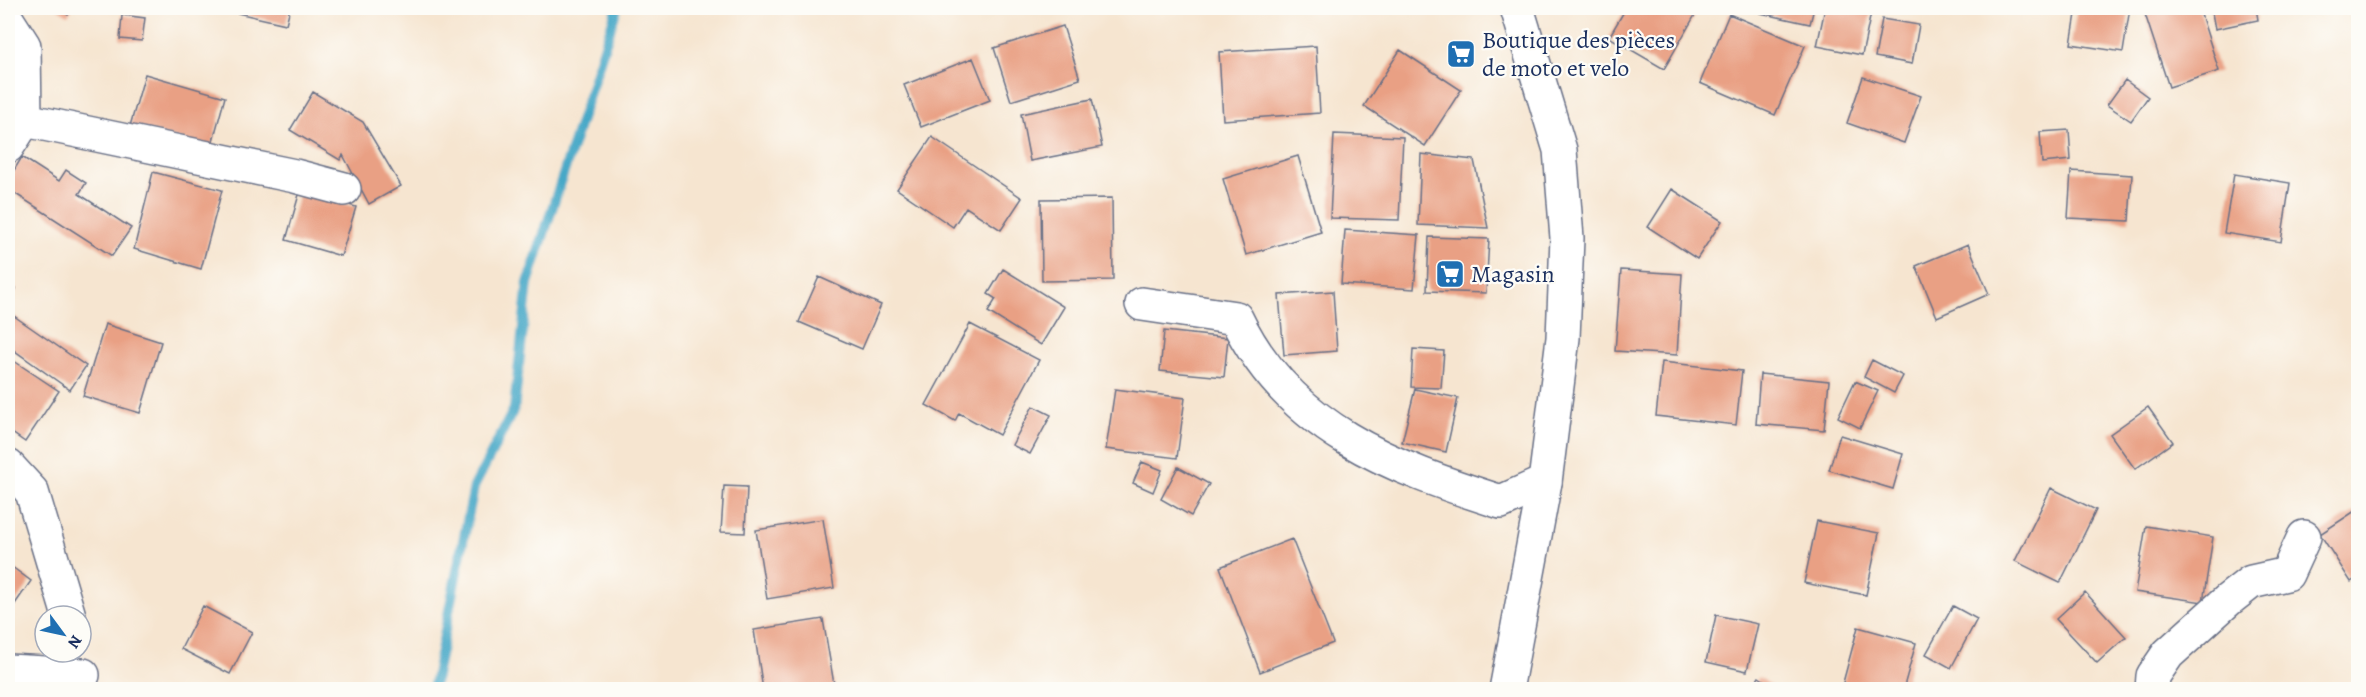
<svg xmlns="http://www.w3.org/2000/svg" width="2366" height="697" font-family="Alegreya,serif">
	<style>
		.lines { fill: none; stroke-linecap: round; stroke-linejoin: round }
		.stream { stroke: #47a8c7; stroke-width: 10 }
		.building { fill: #e9a084 }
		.street-casing { stroke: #686f86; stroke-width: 36 }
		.primary-casing { stroke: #686f86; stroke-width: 36 }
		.street { stroke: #fff; stroke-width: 33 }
		.primary { stroke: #fff; stroke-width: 33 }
		.labels { text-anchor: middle; stroke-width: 4.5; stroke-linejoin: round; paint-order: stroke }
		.poi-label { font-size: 24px; fill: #1b2f5e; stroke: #fdfcf7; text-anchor: start }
	</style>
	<rect width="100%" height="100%" fill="#fdfcf7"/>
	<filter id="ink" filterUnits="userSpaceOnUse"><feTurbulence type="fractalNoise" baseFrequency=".0167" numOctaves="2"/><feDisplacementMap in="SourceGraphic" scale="12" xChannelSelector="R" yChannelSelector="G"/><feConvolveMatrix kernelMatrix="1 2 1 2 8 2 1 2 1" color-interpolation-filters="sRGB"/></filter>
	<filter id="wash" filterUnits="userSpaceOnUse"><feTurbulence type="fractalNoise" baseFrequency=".008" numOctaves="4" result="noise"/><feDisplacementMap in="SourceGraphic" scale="24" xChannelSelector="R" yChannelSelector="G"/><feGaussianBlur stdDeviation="1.35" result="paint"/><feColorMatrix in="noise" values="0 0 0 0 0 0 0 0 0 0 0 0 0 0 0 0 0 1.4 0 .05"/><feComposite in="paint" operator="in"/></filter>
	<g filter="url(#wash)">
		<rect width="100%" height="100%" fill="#f6e5d0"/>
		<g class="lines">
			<path class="stream" d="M433 690 474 487 514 409 528 283 617 8"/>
		</g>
		<g id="blocks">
			<path class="building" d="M57 8H73L68 15Z
				M215 8H290L286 24Z
				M1626 8H1699L1664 69 1609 37Z
				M1761 8H1814L1810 24 1760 13Z
				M1825 8H1872L1862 55 1817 46Z
				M2077 8H2130L2123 52 2071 44Z
				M2143 8H2199L2219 71 2169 87Z
				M2211 8H2256L2258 20 2215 29Z
				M1729 14 1805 46 1775 115 1700 83Z
				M122 15 145 18 142 41 120 39Z
				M1882 19 1919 25 1912 64 1875 57Z
				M1063 26 1080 79 1011 101 994 48Z
				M1316 46 1320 113 1223 120 1219 52Z
				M1400 50 1461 90 1425 146 1364 106Z
				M973 58 990 100 921 127 904 85Z
				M145 74 225 97 211 148 130 126Z
				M1863 77 1921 96 1904 143 1847 123Z
				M2125 80 2148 97 2131 121 2107 105Z
				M313 92 363 122 401 186 369 204 343 155 340 160 290 130Z
				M1092 99 1102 147 1030 161 1021 114Z
				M2069 130 2071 160 2042 163 2040 132Z
				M1334 134 1403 137 1399 220 1330 218Z
				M932 137 1022 198 1001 230 966 207 953 227 897 189Z
				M1421 154 1474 160 1488 228 1418 225Z
				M1298 156 1321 232 1246 255 1223 179Z
				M22 157 59 181 66 170 86 183 79 194 131 228 112 256 8 189V180Z
				M2071 171 2132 175 2129 221 2068 218Z
				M153 172 222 190 201 269 134 249Z
				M2234 174 2290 183 2281 242 2224 233Z
				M1672 189 1722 221 1697 259 1648 227Z
				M300 191 356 207 341 256 286 240Z
				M1112 198 1113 280 1042 281 1041 199Z
				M1345 230 1419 235 1414 289 1341 284Z
				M1429 237 1489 239 1486 293 1427 291Z
				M1968 244 1989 294 1937 317 1916 266Z
				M1003 269 1064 307 1041 345 988 312 996 299 988 294Z
				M1621 270 1682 274 1677 355 1615 351Z
				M819 277 881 305 862 349 799 322Z
				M8 286 16 288 8 317Z
				M1333 291 1337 351 1284 355 1279 295Z
				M14 316 86 366 70 390 8 346V326Z
				M105 324 161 342 140 413 83 396Z
				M970 324 1039 360 999 435 959 413 955 421 926 405Z
				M1164 331 1228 338 1224 377 1160 371Z
				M1413 349 1444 351 1441 388 1411 387Z
				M8 357 59 391 25 442 8 430Z
				M1872 360 1903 376 1894 393 1864 377Z
				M1662 362 1742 371 1736 425 1656 416Z
				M1760 374 1829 381 1824 430 1756 424Z
				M1855 381 1878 391 1860 428 1838 417Z
				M1115 389 1185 398 1177 458 1106 449Z
				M1415 389 1458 398 1446 452 1402 442Z
				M1033 406 1051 415 1030 454 1012 445Z
				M2148 407 2173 442 2135 469 2110 434Z
				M1840 435 1903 454 1893 489 1829 470Z
				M1142 462 1162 470 1153 492 1133 483Z
				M1178 467 1209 484 1191 516 1161 499Z
				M724 486 747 487 745 533 721 532Z
				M2051 488 2096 510 2060 583 2015 561Z
				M2358 509V577L2351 582 2320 534Z
				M823 519 834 588 767 599 756 530Z
				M1817 521 1879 533 1866 595 1804 583Z
				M2146 526 2213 537 2203 602 2135 592Z
				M1292 539 1333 643 1260 672 1220 567Z
				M8 564 31 581 8 614Z
				M2085 592 2126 637 2097 663 2056 619Z
				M203 606 252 632 230 674 181 649Z
				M1953 606 1977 619 1951 668 1926 654Z
				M1716 615 1758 624 1747 671 1706 662Z
				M823 619 835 690H763L754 630Z
				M1858 627 1916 643 1903 690H1841Z
				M1759 677 1778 690H1750Z"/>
		</g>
	</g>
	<g filter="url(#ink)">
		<use href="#blocks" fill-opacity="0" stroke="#686f86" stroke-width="1.5"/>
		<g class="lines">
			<g class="street-casing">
				<path id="street" d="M8 21 24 46 25 120 8 146
					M25 120 295 176 344 189
					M1142 304 1236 318C1289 429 1391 467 1501 502L1545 482
					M8 466 32 492 69 616
					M8 671 83 675
					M2152 690 2153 676 2168 654 2228 600 2251 582 2287 574 2304 537"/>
			</g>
			<g class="primary-casing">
				<path id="primary" d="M1506 690 1545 482 1563 338 1567 238 1560 150 1517 8"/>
			</g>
			<use href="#street" class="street"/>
			<use href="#primary" class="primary"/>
		</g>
	</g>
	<defs>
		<g id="supermarket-square" transform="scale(1.5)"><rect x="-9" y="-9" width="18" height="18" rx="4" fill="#1f6fb2" stroke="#fdfcf7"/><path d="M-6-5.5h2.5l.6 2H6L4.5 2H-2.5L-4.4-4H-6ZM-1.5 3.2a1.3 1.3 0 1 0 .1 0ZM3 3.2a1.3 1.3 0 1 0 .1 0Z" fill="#fff"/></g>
	</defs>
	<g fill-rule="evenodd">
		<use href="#supermarket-square" x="1461" y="54"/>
		<use href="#supermarket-square" x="1450" y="274"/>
	</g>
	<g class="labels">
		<g class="poi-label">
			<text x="1482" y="48">Boutique des pièces<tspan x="1482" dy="28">de moto et velo</tspan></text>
			<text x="1471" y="282">Magasin</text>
		</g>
	</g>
	<rect width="2366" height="697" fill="none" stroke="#fdfcf7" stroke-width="30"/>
	<g transform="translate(63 634) rotate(123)"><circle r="28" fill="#fdfcf7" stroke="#a3aaba" stroke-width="1.5"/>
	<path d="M0-4.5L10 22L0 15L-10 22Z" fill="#1f6fb2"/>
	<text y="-9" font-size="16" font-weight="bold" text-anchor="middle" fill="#1b2f5e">N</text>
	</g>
</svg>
